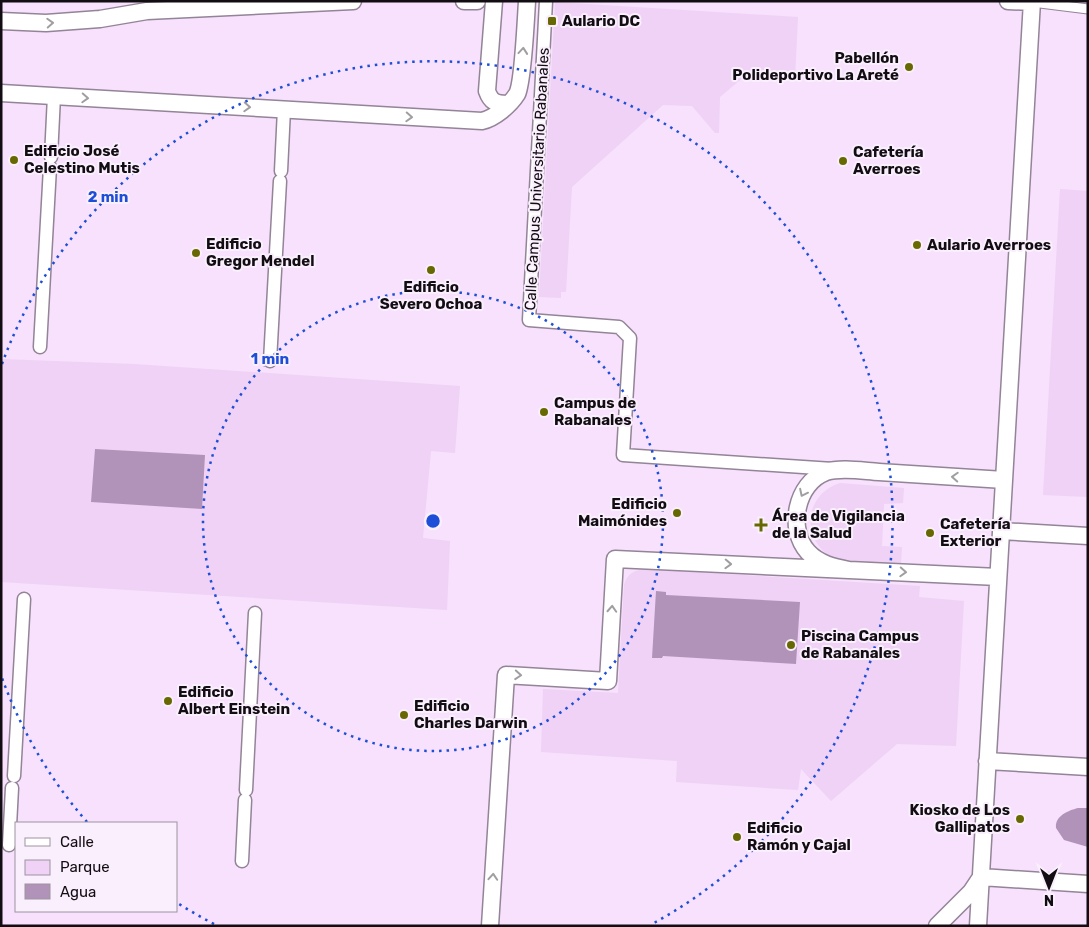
<svg xmlns="http://www.w3.org/2000/svg" width="1089" height="927" font-family="Rubik,sans-serif">
	<style>
		.built { fill: #f7e1fc; fill-rule: evenodd }
		.green { fill: #efd2f6 }
		.water { fill: #b193b9 }
		.lines { fill: none; stroke-linecap: round; stroke-linejoin: round }
		.service-casing { stroke: #938497; stroke-width: 11 }
		.pedestrian-casing { stroke: #938497; stroke-width: 15 }
		.minor-casing { stroke: #938497; stroke-width: 19 }
		.service { stroke: #fff; stroke-width: 9 }
		.pedestrian { stroke: #fff; stroke-width: 12 }
		.minor { stroke: #fff; stroke-width: 16 }
		.oneway { stroke: #a09ea1 }
		.ring { fill: none; stroke: #1d4ed8; stroke-width: 2.5; stroke-dasharray: 2.5 5 }
		.poi-dot { fill: #686803; stroke: #faeffc; stroke-width: 2 }
		.labels { text-anchor: middle; stroke-width: 4; stroke-linejoin: round; paint-order: stroke }
		.poi-label { font-size: 15px; font-weight: bold; fill: #120c13; stroke: #faeffc; text-anchor: start }
		.street-label { font-size: 15px; fill: #120c13; stroke: #faeffc }
		.centre { fill: #1d4ed8; stroke: #faeffc; stroke-width: 2.5 }
		.ring-label { font-size: 15px; text-anchor: middle; font-weight: bold; fill: #1d4ed8; stroke: #faeffc; stroke-width: 4; stroke-linejoin: round; paint-order: stroke }
	</style>
	<rect width="100%" height="100%" fill="#faeffc"/>
	<path class="built" d="M1 1H1088V926H1ZM16 823H176V911H16Z"/>
	<path class="green" d="M555 2 798 17 795 79 745 76 720 97 719 133H715L692 106 663 105 572 187 566 292H561V298L539 297Z
		M1060 189 1088 191V497L1043 495Z
		M1 359 134 364 460 386 455 453 431 451 423 538 450 541 447 610 1 582Z
		M840 483 904 488 903 503 884 504 882 546 902 547 901 563C886 562 852 565 839 560 801 547 801 495 840 483Z
		M645 569 920 586 919 597 964 601 956 746 897 744 831 801 801 769 798 790 676 782 677 761 541 752 543 689 618 693 624 585C627 574 634 570 645 569Z"/>
	<path class="water" d="M95 449 205 455 202 509 91 502Z
		M656 591 666 592V595L800 602 796 664 663 656 662 658H652Z
		M1078 808H1088V847L1064 840 1056 828C1055 816 1067 811 1078 808Z"/>
	<g class="lines">
		<g class="service-casing">
			<path id="service" d="M1032 2 1088 9"/>
		</g>
		<g class="pedestrian-casing">
			<path id="pedestrian" d="M546 1 529 320 619 327 630 338 623 455 833 469
				M51 157 54 96
				M281 171 284 109
				M40 347 50 167
				M270 361 280 181
				M14 776 24 599
				M246 790 255 613
				M9 845 12 788
				M242 861 245 800"/>
		</g>
		<g class="minor-casing">
			<path id="minor" d="M464 1H477
				M494 1 487 91C491 102 495 103 506 104
				M1008 1 1032 2
				M1 21 46 23 100 19 147 11 353 1
				M1 93 482 121C495 118 510 105 517 94 523 83 526 17 527 1
				M1001 531 1088 536
				M998 577 849 570C834 567 819 564 808 552 787 529 796 483 826 472 841 467 863 471 879 472 921 475 962 477 1004 480
				M987 761 1088 767
				M490 926 506 675 608 681 615 559 849 570
				M937 926 971 892 981 877 1088 884
				M978 926 1032 1"/>
		</g>
		<use href="#service" class="service"/>
		<use href="#pedestrian" class="pedestrian"/>
		<use href="#minor" class="minor"/>
	</g>
	<defs><path id="oneway-chevron" d="M-2-3.5L2.5 0L-2 3.5" fill="none" stroke-width="1.6" stroke-linecap="round" stroke-linejoin="round" transform="scale(1.25)"/></defs>
	<g class="oneway">
		<use href="#oneway-chevron" transform="translate(50 23) rotate(-3)"/>
		<use href="#oneway-chevron" transform="translate(523 51) rotate(-85)"/>
		<use href="#oneway-chevron" transform="translate(85 98) rotate(3)"/>
		<use href="#oneway-chevron" transform="translate(247 107) rotate(3)"/>
		<use href="#oneway-chevron" transform="translate(409 117) rotate(3)"/>
		<use href="#oneway-chevron" transform="translate(955 477) rotate(-177)"/>
		<use href="#oneway-chevron" transform="translate(803 493) rotate(116)"/>
		<use href="#oneway-chevron" transform="translate(728 564) rotate(2)"/>
		<use href="#oneway-chevron" transform="translate(903 572) rotate(3)"/>
		<use href="#oneway-chevron" transform="translate(612 609) rotate(-87)"/>
		<use href="#oneway-chevron" transform="translate(518 675) rotate(4)"/>
		<use href="#oneway-chevron" transform="translate(493 877) rotate(-86)"/>
	</g>
	<g class="ring">
		<circle cx="433" cy="521" r="230"/>
		<path d="M214 924A459 459 0 0 1 176 902M87 822A459 459 0 0 1 2 678M2 364A459 459 0 1 1 652 924"/>
	</g>
	<g class="poi-dot">
		<rect x="547" y="16" width="10" height="10" rx="2.5"/>
		<circle cx="909" cy="67" r="5"/>
		<circle cx="14" cy="160" r="5"/>
		<circle cx="843" cy="161" r="5"/>
		<circle cx="917" cy="245" r="5"/>
		<circle cx="196" cy="253" r="5"/>
		<circle cx="431" cy="270" r="5"/>
		<circle cx="544" cy="412" r="5"/>
		<circle cx="677" cy="513" r="5"/>
		<path d="M758.5 517.5h5v5h5v5h-5v5h-5v-5h-5v-5h5z"/>
		<circle cx="930" cy="533" r="5"/>
		<circle cx="791" cy="645" r="5"/>
		<circle cx="168" cy="701" r="5"/>
		<circle cx="404" cy="715" r="5"/>
		<circle cx="1020" cy="819" r="5"/>
		<circle cx="737" cy="837" r="5"/>
	</g>
	<g class="labels">
		<g class="poi-label">
			<text x="562" y="26">Aulario DC</text>
			<text x="899" y="63" text-anchor="end">Pabellón<tspan x="899" dy="17">Polideportivo La Areté</tspan></text>
			<text x="24" y="156">Edificio José<tspan x="24" dy="17">Celestino Mutis</tspan></text>
			<text x="853" y="157">Cafetería<tspan x="853" dy="17">Averroes</tspan></text>
			<text x="206" y="249">Edificio<tspan x="206" dy="17">Gregor Mendel</tspan></text>
			<text x="927" y="250">Aulario Averroes</text>
			<text x="431" y="292" text-anchor="middle">Edificio<tspan x="431" dy="17">Severo Ochoa</tspan></text>
			<text x="554" y="408">Campus de<tspan x="554" dy="17">Rabanales</tspan></text>
			<text x="667" y="509" text-anchor="end">Edificio<tspan x="667" dy="17">Maimónides</tspan></text>
			<text x="772" y="521">Área de Vigilancia<tspan x="772" dy="17">de la Salud</tspan></text>
			<text x="940" y="529">Cafetería<tspan x="940" dy="17">Exterior</tspan></text>
			<text x="801" y="641">Piscina Campus<tspan x="801" dy="17">de Rabanales</tspan></text>
			<text x="178" y="697">Edificio<tspan x="178" dy="17">Albert Einstein</tspan></text>
			<text x="414" y="711">Edificio<tspan x="414" dy="17">Charles Darwin</tspan></text>
			<text x="1010" y="815" text-anchor="end">Kiosko de Los<tspan x="1010" dy="17">Gallipatos</tspan></text>
			<text x="747" y="833">Edificio<tspan x="747" dy="17">Ramón y Cajal</tspan></text>
		</g>
		<g class="street-label">
			<text transform="translate(537 179) rotate(-87)" y="5">Calle Campus Universitario Rabanales</text>
		</g>
	</g>
	<circle cx="433" cy="521" r="8" class="centre"/>
	<g class="ring-label">
		<text x="108" y="202">2 min</text>
		<text x="270" y="364">1 min</text>
	</g>
	<rect width="1089" height="927" fill="none" stroke="#120c13" stroke-width="5"/>
	<rect x="15" y="822" width="162" height="90" fill="#faeffc" stroke="#9d949f"/>
	<rect x="25" y="838" width="25" height="8" fill="#ffffff" stroke="#9d949f"/>
	<text x="60" y="847" font-size="15" fill="#120c13">Calle</text>
	<rect x="25" y="860" width="25" height="15" fill="#efd2f6" stroke="#9d949f"/>
	<text x="60" y="872" font-size="15" fill="#120c13">Parque</text>
	<rect x="25" y="884" width="25" height="15" fill="#b193b9" stroke="#9d949f"/>
	<text x="60" y="897" font-size="15" fill="#120c13">Agua</text>
	<g transform="translate(1049 887) rotate(180)" stroke="#faeffc" stroke-width="4" paint-order="stroke">
	<path d="M0-4L9 19L0 12L-9 19Z" fill="#120c13"/>
	<text y="-8" font-size="14" font-weight="bold" text-anchor="middle" fill="#120c13">N</text>
	</g>
</svg>
